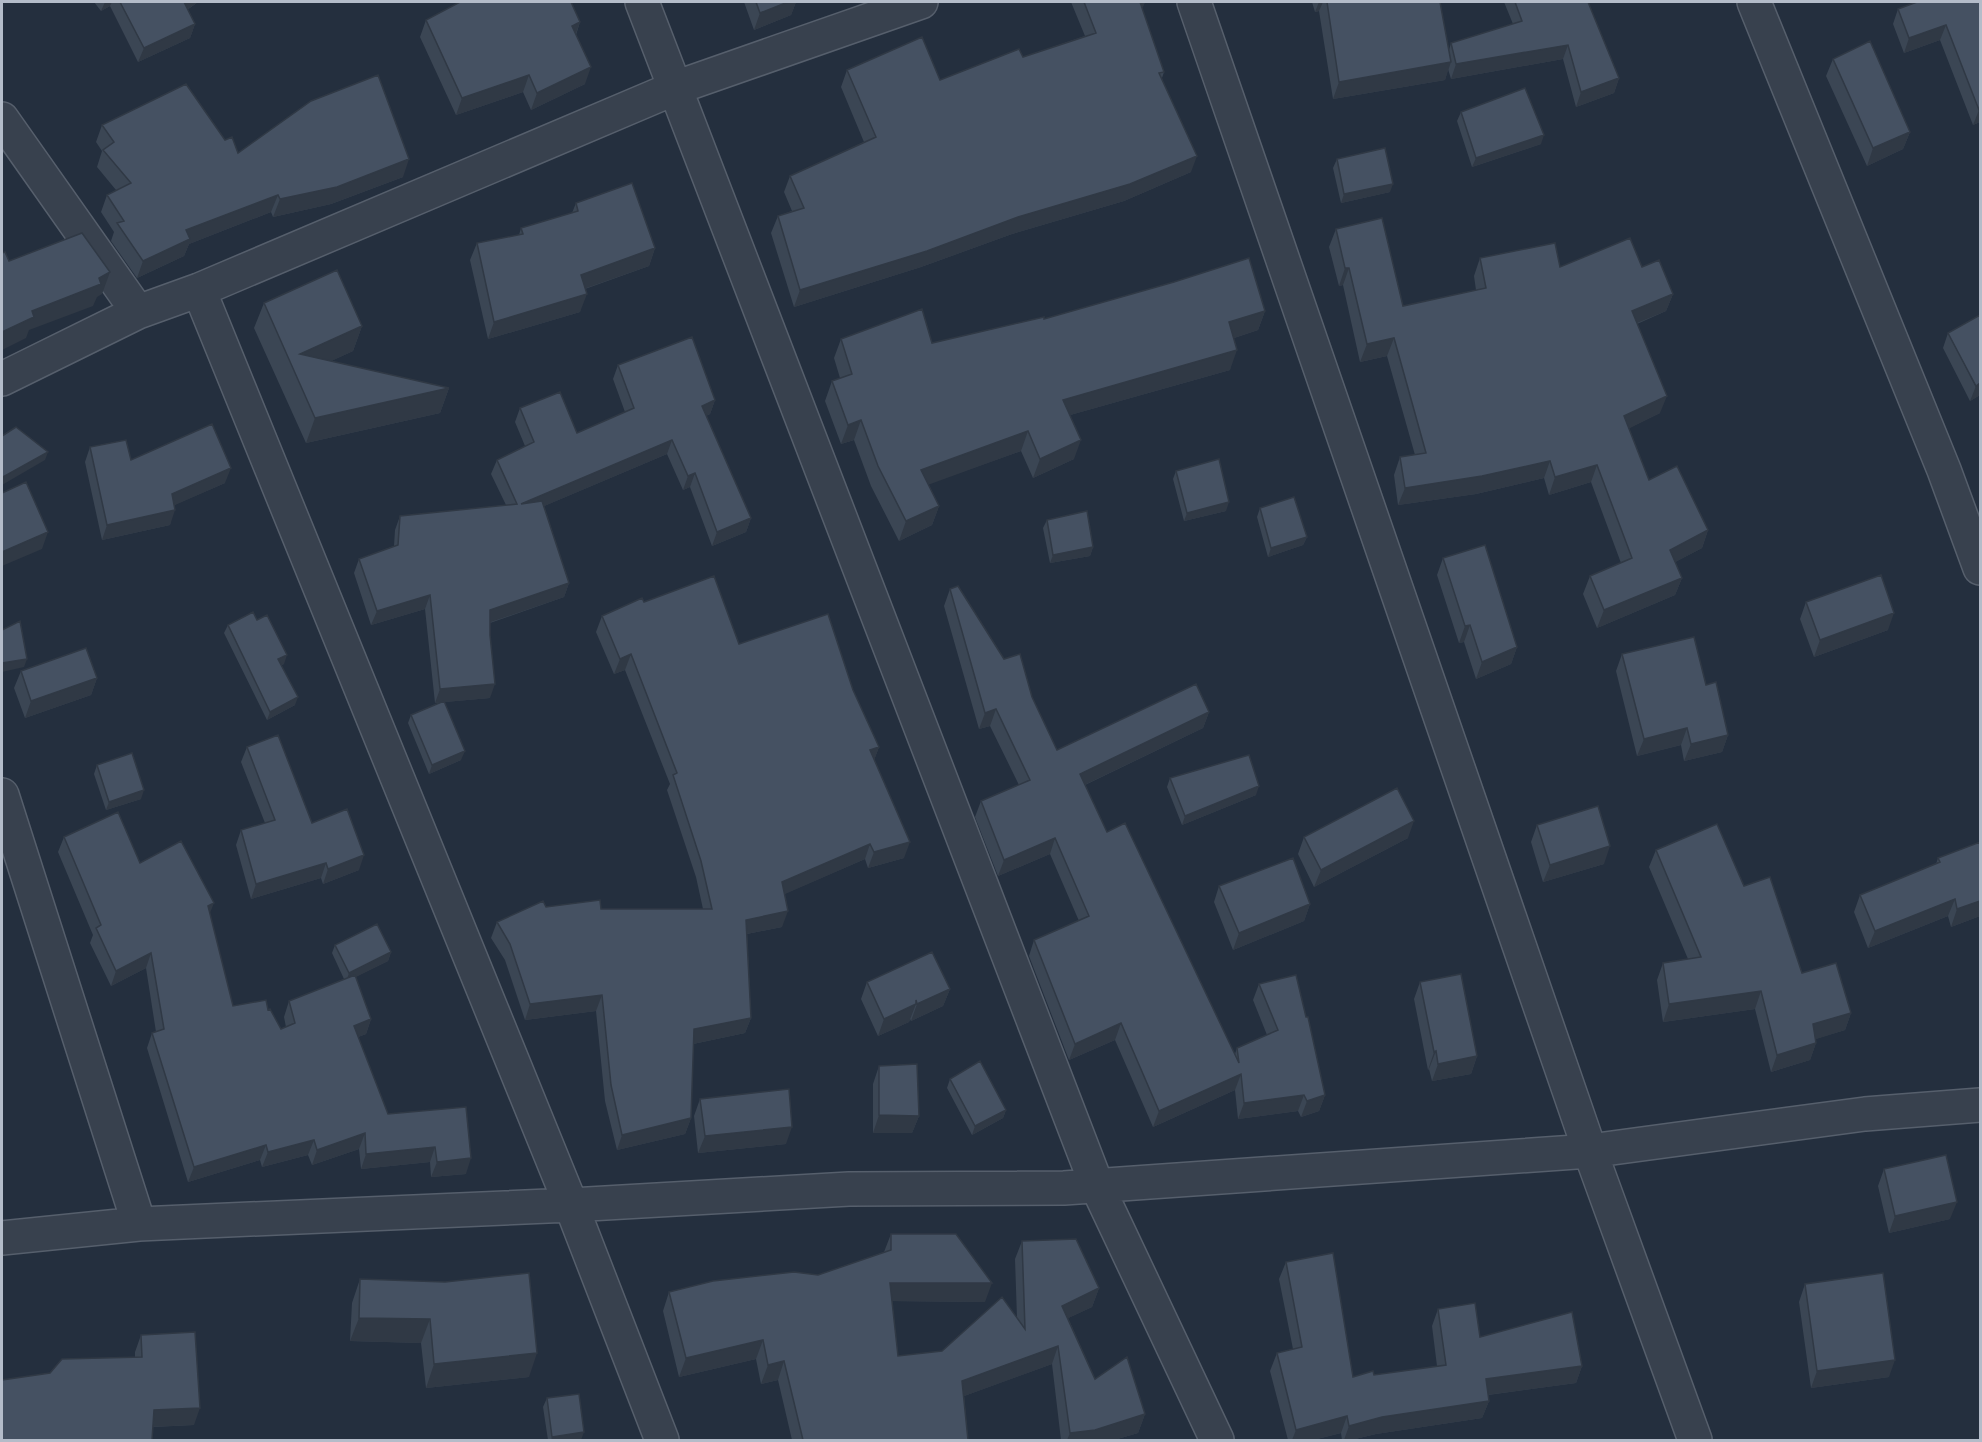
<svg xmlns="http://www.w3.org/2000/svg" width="1982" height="1442" font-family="'Asap Condensed',sans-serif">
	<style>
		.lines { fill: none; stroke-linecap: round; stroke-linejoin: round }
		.street-casing { stroke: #565f6c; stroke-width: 36 }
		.street { stroke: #38414e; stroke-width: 33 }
		.wall { fill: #3b4654 }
		.shaded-wall { fill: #303945 }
		.building { fill: #455162; stroke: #303945; stroke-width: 1.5 }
	</style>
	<rect width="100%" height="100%" fill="#242f3e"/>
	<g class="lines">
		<g class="street-casing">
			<path id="street" d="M642 2 1097 1186 1217 1440
				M1194 2 1590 1151 1695 1440
				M1754 2 1944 470 1980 568
				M2 119 138 312
				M199 290 571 1205 662 1440
				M2 379 138 312 199 290 675 88 921 2
				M2 795 139 1224
				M2 1238 139 1224 571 1205 849 1189 1064 1188 1590 1151 1865 1114 1980 1105"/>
		</g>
		<use href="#street" class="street"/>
	</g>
	<path class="wall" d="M94 2H198L187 10 195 24 190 38 138 62 110 6 101 11Z
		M744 2H796L791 15 754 30Z
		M1071 2H1145L1142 8 1164 72 1162 78 1191 172 1124 201 1012 234 921 267 794 307 771 233 778 216 792 211 784 192 790 176 864 142 841 87 847 70 940 80 1023 57 1085 36Z
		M1312 2H1440L1449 50 1451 43 1513 24 1504 2H1588L1619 78 1614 93 1576 107 1563 59 1451 79 1448 69 1445 80 1333 99 1319 11 1315 12Z
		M1980 2V122L1973 125 1940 40 1904 53 1893 24 1898 9Z
		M426 20 580 22 576 35 585 84 531 110 523 92 456 115 420 37Z
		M1833 59 1910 132 1903 149 1867 166 1826 76Z
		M1461 112 1541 144 1472 167 1457 121Z
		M102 125 225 140 238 153 403 177 331 204 273 217 271 212 189 244 184 256 137 278 111 241 114 232 101 212 107 195 116 190 97 167 102 151 96 142Z
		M1337 159 1390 192 1341 203 1333 168Z
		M576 203 655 248 649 266 585 289 580 312 488 339 470 260 477 243 519 235 521 228 572 213Z
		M1336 229 1403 306 1476 290 1474 276 1480 258 1560 267H1642L1673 294 1666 311 1637 324 1660 413 1629 428 1649 480 1708 530 1702 548 1675 562 1682 578 1675 595 1597 628 1583 594 1590 576 1621 563 1591 482 1549 495 1544 478 1476 494 1398 505 1394 475 1400 457 1415 455 1387 356 1360 362 1343 285 1339 286 1329 247Z
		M264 303 362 326 353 351 331 361 449 388 440 413 306 443 254 328Z
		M1265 311 1258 330 1234 338 1230 370 1070 415 1074 459 1033 478 1021 451 928 484 939 506 932 525 899 541 871 486 854 440 841 444 825 401 832 381 840 378 834 358 841 339 932 343 1044 319Z
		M1948 333 1980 395 1970 401 1943 348Z
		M618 365 715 400 710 414 706 416 751 518 746 532 712 546 690 487 683 490 667 454 544 506 569 583 564 597 490 623V698L444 702 461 760 429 774 408 723 411 715 439 703H435L425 609 371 625 354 573 359 559 394 546 395 530 400 516 506 505 491 474 497 460 525 446 515 422 520 408 577 433 625 412 613 379Z
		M90 447 131 460 225 483 174 505 170 525 102 540 85 462Z
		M1176 471 1226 511 1184 521 1173 479Z
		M1260 508 1307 537 1303 545 1268 557 1257 517Z
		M1047 520 1093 547 1090 556 1050 563 1043 528Z
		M1443 558 1517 647 1511 664 1476 679 1464 642 1459 643 1437 575Z
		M950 589 1004 659 1032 697 1057 750 1209 712 1203 728 1085 785 1107 832 1235 1054 1237 1048 1267 1035 1253 1000 1259 984 1325 1095 1319 1111 1301 1117 1298 1111 1238 1119 1235 1090 1153 1127 1115 1040 1069 1060 1029 956 1034 940 1079 921 1050 854 998 876 975 817 981 801 1019 785 990 726 979 729 944 606Z
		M644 602 739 644 853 690 879 747 874 760 904 858 868 868 865 859 784 894 782 927 747 934 751 1018 745 1033 693 1044 691 1118 685 1134 617 1150 605 1101 596 1011 525 1020 505 960 491 938 497 922 546 907 601 909H703L696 877 667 790 670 784 625 670 614 674 596 632 602 616Z
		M1806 602 1888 630 1814 657 1800 619Z
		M228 625 284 664 281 665 295 705 267 720 224 633Z
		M1622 654 1706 685 1728 735 1722 752 1684 761 1681 745 1637 756 1616 671Z
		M21 671 97 678 91 695 25 718 14 688Z
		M247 747 312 823 359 870 323 884 321 878 251 899 236 845 241 830 265 823 241 762Z
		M97 765 141 799 106 810 94 774Z
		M1170 778 1256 795 1182 825 1167 787Z
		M1537 825 1604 864 1543 882 1531 842Z
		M64 837 140 863 210 915 233 1006 268 1010 281 1029 286 1027 284 1017 289 1001 344 979 332 953 335 945 391 952 388 961 355 977 371 1019 366 1034 358 1037 388 1114 466 1107V1174L431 1177 430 1162 361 1169 359 1149 312 1165 308 1155 262 1167 260 1160 188 1182 147 1048 152 1033 156 1032 146 968 111 986 90 943 93 935 58 852Z
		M1304 837 1408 838 1314 887 1298 854Z
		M1656 850 1744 886 1802 973 1851 1013 1845 1030 1815 1039 1816 1043 1810 1060 1771 1072 1755 1009 1663 1022 1657 980 1663 963 1688 959 1649 867Z
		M1938 858 1980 916 1951 927 1948 916 1868 948 1854 912 1860 895 1936 864Z
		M1219 886 1310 904 1304 921 1233 950 1214 902Z
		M867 982 950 989 943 1006 911 1021 910 1019 909 1022 878 1036 861 999Z
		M1420 982 1477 1056 1471 1074 1432 1081 1429 1069 1428 1070 1414 999Z
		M879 1066 919 1116 912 1133H873V1084Z
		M950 1079 1006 1110 1003 1118 972 1135 947 1088Z
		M700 1099 786 1144 698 1153 694 1116Z
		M1884 1169 1950 1219 1889 1233 1878 1186Z
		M891 1234 985 1302 892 1301 898 1356 942 1351 1017 1318 1015 1259 1022 1241 1099 1288 1092 1307 1068 1318 1095 1379 1145 1414 1138 1433 1114 1440H1061L1052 1364 964 1396 968 1440H792L778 1380 761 1384 756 1359 679 1377 663 1311 669 1292 818 1275 884 1252Z
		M1286 1262 1353 1377 1374 1375 1437 1366 1432 1326 1438 1309 1480 1337 1582 1366 1576 1383 1488 1395 1489 1401 1482 1418 1376 1434 1351 1440H1342L1341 1433 1313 1440H1288L1270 1371 1277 1353 1293 1349 1279 1279Z
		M360 1279 529 1377 426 1388 421 1343 350 1341 352 1303Z
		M1805 1284 1889 1377 1811 1388 1799 1302Z
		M141 1335 194 1425 153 1427 50 1373 135 1357V1352Z
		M547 1398 581 1440H548L543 1407Z"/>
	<path class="shaded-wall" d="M105 2H112L110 6 101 11Z
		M184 2H198L178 16Z
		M788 2H796L791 15 754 30 760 13Z
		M1135 2H1145L1143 7 1131 12Z
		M1319 2H1323L1319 11 1315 12Z
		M580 22 574 39 572 26Z
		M195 24 190 38 138 62 144 48Z
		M1946 25 1940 40 1904 53 1909 38Z
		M1568 45 1563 59 1451 79 1456 64Z
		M1451 62 1445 80 1333 99 1339 82Z
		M591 67 585 84 531 110 537 93Z
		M529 75 523 92 456 115 462 98Z
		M1619 78 1614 93 1576 107 1581 92Z
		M1980 109V122L1973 125 1979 110Z
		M1910 132 1903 149 1867 166 1873 148Z
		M1544 135 1541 144 1472 167 1476 158Z
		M1197 156 1191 172 1124 201 1012 234 921 267 794 307 800 290Z
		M409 159 403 177 331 204 273 217 280 199Z
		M1393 184 1390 192 1341 203 1344 194Z
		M278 195 271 212 189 244 184 256 137 278 143 261 186 230Z
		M655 248 649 266 575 292 581 275Z
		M1345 268H1349L1343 285 1339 286Z
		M110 272 102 294 97 297 93 306 29 330 26 338 2 350V332L32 311Z
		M587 294 580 312 488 339 494 322Z
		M1673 294 1666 311 1625 328 1632 311Z
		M1265 311 1258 330 1222 342 1229 322Z
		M362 326 353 351 297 377 300 354Z
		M1394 338 1387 356 1360 362 1367 344Z
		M1237 350 1230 370 1056 419 1063 400Z
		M1980 383V395L1970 401 1976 386Z
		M449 388 440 413 306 443 315 418Z
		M1667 396 1660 413 1618 434 1624 416Z
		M715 400 710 414 697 420 702 406Z
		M861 420 854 440 841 444 848 425Z
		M1028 431 1021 451 914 490 921 470Z
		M672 440 667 454 516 518 521 504Z
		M1081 440 1074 459 1033 478 1040 459Z
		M48 452 45 460 2 485 3 477Z
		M1550 461 1544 478 1476 494 1398 505 1405 488Z
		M1597 465 1591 482 1549 495 1555 477Z
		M231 468 225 483 166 509 172 494Z
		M695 473 690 487 683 490 688 476Z
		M1229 502 1226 511 1184 521 1187 513Z
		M939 506 932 525 899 541 906 521Z
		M175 510 170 525 102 540 107 525Z
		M751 518 746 532 712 546 717 532Z
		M1708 530 1702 548 1664 568 1670 550Z
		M48 532 42 549 2 566V552Z
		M1307 537 1303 545 1268 557 1271 548Z
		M1093 547 1090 556 1050 563 1053 555Z
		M1682 578 1675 595 1597 628 1604 610Z
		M569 583 564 597 485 624 490 610Z
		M430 595 425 609 371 625 377 611Z
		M1894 613 1888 630 1814 657 1820 640Z
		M1470 625 1464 642 1459 643 1465 626Z
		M1517 647 1511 664 1476 679 1482 662Z
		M631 654 625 670 614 674 620 659Z
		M287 655 284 664 275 668 278 659Z
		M27 659 24 667 2 672V663Z
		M97 678 91 695 25 718 31 701Z
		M495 684 490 698 435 703 440 689Z
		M298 697 295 705 267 720 270 712Z
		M996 709 990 726 979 729 985 713Z
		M1209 712 1203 728 1074 790 1080 774Z
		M1687 728 1681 745 1637 756 1644 739Z
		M1728 735 1722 752 1684 761 1691 744Z
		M879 747 873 763 870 750Z
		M465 751 461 760 429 774 432 765Z
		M1259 786 1256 795 1182 825 1185 816Z
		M144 790 141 799 106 810 109 802Z
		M1414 821 1408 838 1314 887 1321 870Z
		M1055 838 1050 854 998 876 1004 860Z
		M910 842 904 858 868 868 874 852Z
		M870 844 865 859 776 898 782 882Z
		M1610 846 1604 864 1543 882 1550 865Z
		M364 855 359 870 323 884 328 869Z
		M326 863 321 878 251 899 256 884Z
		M1955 899 1948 916 1868 948 1875 931Z
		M1980 901V916L1951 927 1957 909Z
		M214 903 208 918V906Z
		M1310 904 1304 921 1233 950 1239 933Z
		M788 911 782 927 741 935 746 920Z
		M391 952 388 961 346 982 349 973Z
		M151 953 146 968 111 986 116 971Z
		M950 989 943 1006 911 1021 917 1004Z
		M1761 991 1755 1009 1663 1022 1669 1004Z
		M602 995 596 1011 525 1020 530 1004Z
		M916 1004 909 1022 878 1036 884 1019Z
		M1851 1013 1845 1030 1807 1042 1813 1024Z
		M751 1018 745 1033 688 1045 694 1029Z
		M371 1019 366 1034 348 1041 354 1026Z
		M1121 1023 1115 1040 1069 1060 1075 1044Z
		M1816 1043 1810 1060 1771 1072 1777 1055Z
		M1436 1051 1429 1069 1428 1070 1434 1052Z
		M1477 1056 1471 1074 1432 1081 1438 1064Z
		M1241 1074 1235 1090 1153 1127 1159 1111Z
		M1304 1095 1298 1111 1238 1119 1244 1103Z
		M1325 1095 1319 1111 1301 1117 1307 1101Z
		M1006 1110 1003 1118 972 1135 975 1126Z
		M879 1115 919 1116 912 1133H873Z
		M691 1118 685 1134 617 1150 622 1135Z
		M792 1127 786 1144 698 1153 705 1136Z
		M365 1133 359 1149 312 1165 317 1150Z
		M314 1140 308 1155 262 1167 268 1152Z
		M266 1145 260 1160 188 1182 194 1167Z
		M435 1147 430 1162 361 1169 366 1154Z
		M471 1158 466 1174 431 1177 437 1162Z
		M1957 1202 1950 1219 1889 1233 1895 1216Z
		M890 1283H992L985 1302 884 1301Z
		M1099 1288 1092 1307 1056 1324 1062 1306Z
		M359 1318 430 1319 421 1343 350 1341Z
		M763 1340 756 1359 679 1377 686 1358Z
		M1058 1346 1052 1364 956 1399 962 1381Z
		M537 1353 529 1377 426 1388 434 1364Z
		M1895 1360 1889 1377 1811 1388 1817 1371Z
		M784 1361 778 1380 761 1384 768 1365Z
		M1582 1366 1576 1383 1479 1396 1486 1379Z
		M1489 1401 1482 1418 1376 1434 1351 1440H1344L1349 1426 1382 1417Z
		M200 1408 194 1425 148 1427 154 1410Z
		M1145 1414 1138 1433 1114 1440H1067L1070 1433Z
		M1347 1416 1341 1433 1313 1440H1292L1296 1430Z
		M584 1432 581 1440H551L552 1437Z"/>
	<path class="building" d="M120 2H185H184L195 24 144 48Z
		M460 2H571L580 22 572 26 591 67 537 93 529 75 462 98 426 20Z
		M756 2H788L760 13Z
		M1084 2H1140L1164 72 1159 73 1197 156 1130 184 1018 217 927 251 800 290 778 216 804 208 790 176 876 137 847 70 922 37 940 80 1019 49 1023 57 1096 33Z
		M1327 2H1440L1451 62 1339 82Z
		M1515 2H1588L1619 78 1581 92 1568 45 1456 64 1451 43 1522 21Z
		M1917 2H1980V109L1979 110 1946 25 1909 38 1898 9Z
		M1870 41 1910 132 1873 148 1833 59Z
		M378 75 409 159 337 187 280 199 278 195 186 230 190 239 143 261 117 223 124 221 107 195 131 183 103 150 114 142 102 125 186 84 225 140 232 137 238 153 311 101Z
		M1525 88 1544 135 1476 158 1461 112Z
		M1385 148 1393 184 1344 194 1337 159Z
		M632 183 655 248 581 275 587 294 494 322 477 243 523 234 521 228 578 211 576 203Z
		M1382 218 1403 306 1486 288 1480 258 1555 243 1560 267 1630 238 1642 267 1659 260 1673 294 1632 311 1667 396 1624 416 1649 480 1677 466 1708 530 1670 550 1682 578 1604 610 1590 576 1632 558 1597 465 1555 477 1550 461 1482 476 1405 488 1400 457 1426 453 1394 338 1367 344 1349 268H1345L1336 229Z
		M82 233 110 272 99 278 101 284 32 311 34 317 2 332V253L5 252 9 261Z
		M1249 258 1265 311 1229 322 1237 350 1063 400 1081 440 1040 459 1028 431 921 470 939 506 906 521 878 466 861 420 848 425 832 381 852 374 841 339 922 309 932 343 1044 317V319L1174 282Z
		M337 270 362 326 300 354 449 388 315 418 264 303Z
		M1980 315V383L1976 386 1948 333Z
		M692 337 715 400 702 406 751 518 717 532 695 473 688 476 672 440 521 504 542 501 569 583 490 610V635L495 684 440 689 430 595 377 611 359 559 398 545 400 516 517 504 497 460 534 442 520 408 560 392 577 433 634 408 618 365Z
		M212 424 231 468 172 494 175 510 107 525 90 447 126 440 131 460Z
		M16 427 48 452 3 477 2 475V436Z
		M1219 459 1229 502 1187 513 1176 471Z
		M26 482 48 532 2 552V493Z
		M1294 497 1307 537 1271 548 1260 508Z
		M1087 511 1093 547 1053 555 1047 520Z
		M1485 545 1517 647 1482 662 1470 625 1465 626 1443 558Z
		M1881 575 1894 613 1820 640 1806 602Z
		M714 576 739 644 828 614 853 690 879 747 870 750 910 842 874 852 870 844 782 882 788 911 746 920 751 1018 694 1029 691 1118 622 1135 611 1085 602 995 530 1004 510 944 497 922 543 901 546 907 600 900 601 909H712L701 861 673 775 677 773 631 654 620 659 602 616 642 598 644 602Z
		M958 586 1004 659 1020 654 1032 697 1057 750 1196 684 1209 712 1080 774 1107 832 1125 823 1239 1063 1237 1048 1278 1030 1259 984 1296 975 1306 1017H1308L1325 1095 1307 1101 1304 1095 1244 1103 1241 1074 1159 1111 1121 1023 1075 1044 1034 940 1089 916 1055 838 1004 860 981 801 1030 780 996 709 985 713 950 589Z
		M253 612 257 620 267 615 287 655 278 659 298 697 270 712 228 625Z
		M20 621 27 659 2 663V630Z
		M1694 637 1706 685 1716 682 1728 735 1691 744 1687 728 1644 739 1622 654Z
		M86 648 97 678 31 701 21 671Z
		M444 701 465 751 432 765 411 715Z
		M278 735 312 823 347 809 364 855 328 869 326 863 256 884 241 830 275 820 247 747Z
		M132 753 144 790 109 802 97 765Z
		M1249 755 1259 786 1185 816 1170 778Z
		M1397 788 1414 821 1321 870 1304 837Z
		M1598 806 1610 846 1550 865 1537 825Z
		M118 812 140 863 181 841 214 903 208 906 233 1006 266 1000 268 1010 270 1009 281 1029 295 1023 289 1001 355 975 371 1019 354 1026 388 1114 466 1107 471 1158 437 1162 435 1147 366 1154 365 1133 317 1150 314 1140 268 1152 266 1145 194 1167 152 1033 164 1029 151 953 116 971 96 928 101 925 64 837Z
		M1717 824 1744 886 1770 877 1802 973 1836 963 1851 1013 1813 1024 1816 1043 1777 1055 1761 991 1669 1004 1663 963 1701 957 1656 850Z
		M1980 842V901L1957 909 1955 899 1875 931 1860 895 1940 862 1938 858Z
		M1293 858 1310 904 1239 933 1219 886Z
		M377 924 391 952 349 973 335 945Z
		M932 952 950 989 917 1004 916 1000V1004L884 1019 867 982Z
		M1461 974 1477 1056 1438 1064 1436 1051 1434 1052 1420 982Z
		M980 1061 1006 1110 975 1126 950 1079Z
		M917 1064 919 1116 879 1115V1066Z
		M789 1089 792 1127 705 1136 700 1099Z
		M1946 1155 1957 1202 1895 1216 1884 1169Z
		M891 1234H956L992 1283H890L898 1356 942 1351 1002 1297 1025 1329 1022 1241 1076 1239 1099 1288 1062 1306 1095 1379 1127 1357 1145 1414 1095 1430 1070 1433 1058 1346 962 1381 968 1440H803L784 1361 768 1365 763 1340 686 1358 669 1292 713 1281 794 1272 818 1275 891 1250Z
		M1333 1253 1353 1377 1373 1371 1374 1375 1446 1365 1438 1309 1475 1303 1480 1337 1572 1312 1582 1366 1486 1379 1489 1401 1382 1417 1349 1426 1347 1416 1296 1430 1277 1353 1302 1347 1286 1262Z
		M529 1273 537 1353 434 1364 430 1319 359 1318 360 1279 445 1282Z
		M1883 1273 1895 1360 1817 1371 1805 1284Z
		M195 1332 200 1408 154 1410 152 1440H2V1380L50 1373 62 1359 142 1357 141 1335Z
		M579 1394 584 1432 552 1437 547 1398Z"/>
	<rect width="1982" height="1442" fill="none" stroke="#b4bcc9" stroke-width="6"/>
</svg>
